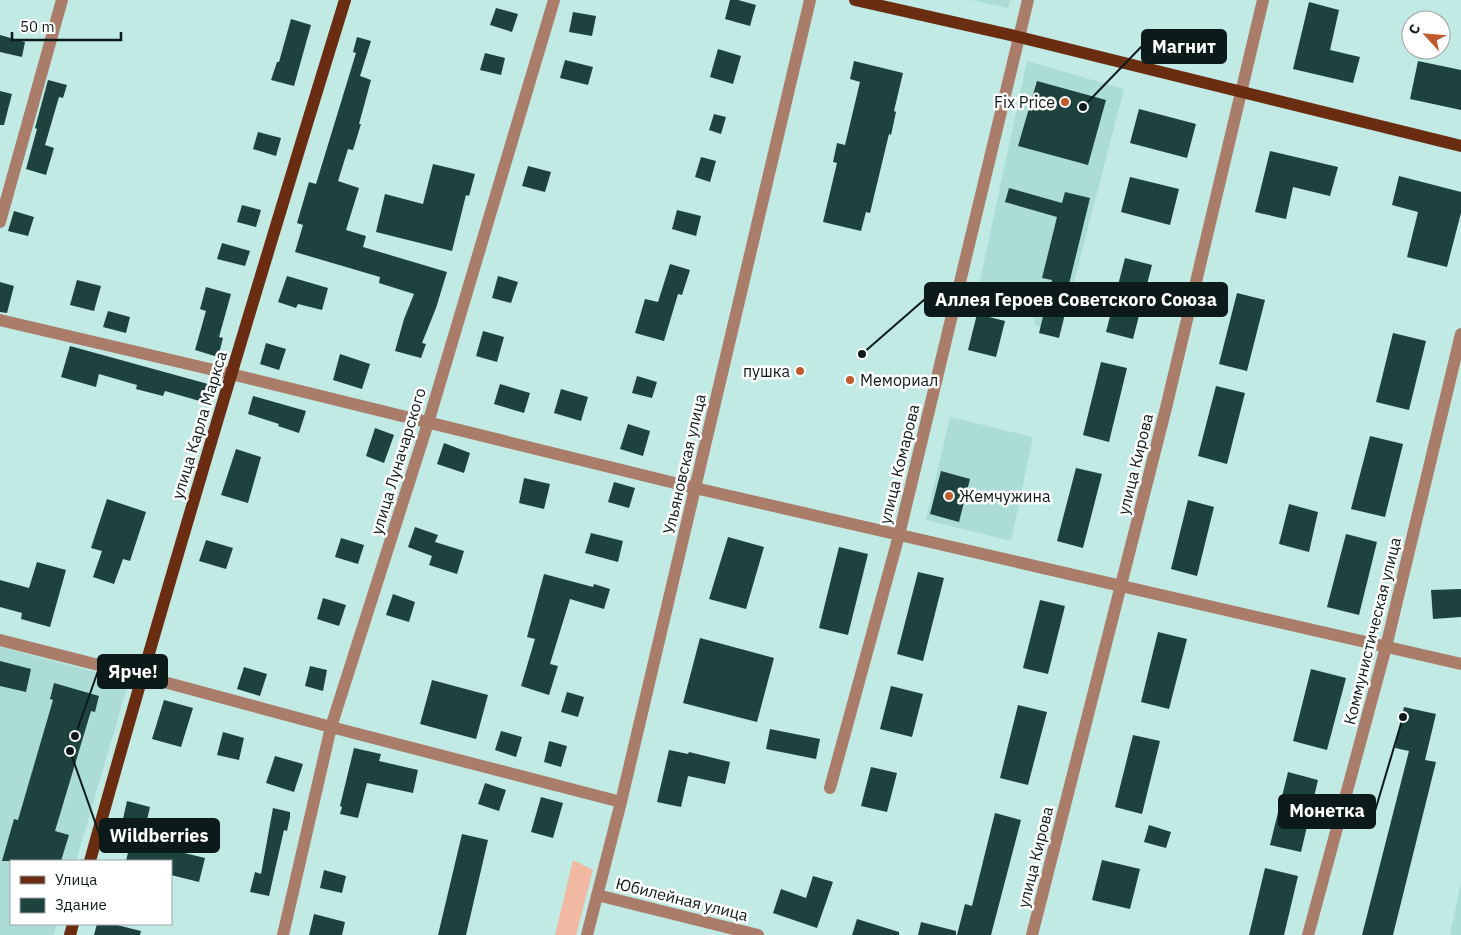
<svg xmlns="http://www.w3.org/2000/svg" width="1461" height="935" font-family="'IBM Plex Sans',sans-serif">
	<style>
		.built { fill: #abddd6 }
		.green { fill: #f2b9a2 }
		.building { fill: #1e433f }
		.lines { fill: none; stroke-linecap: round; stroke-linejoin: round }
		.minor { stroke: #aa7c6a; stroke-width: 12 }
		.major { stroke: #6b2d11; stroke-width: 12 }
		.poi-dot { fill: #c15b2d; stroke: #fff; stroke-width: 2 }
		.labels { text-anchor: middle; stroke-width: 5; stroke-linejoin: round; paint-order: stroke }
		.poi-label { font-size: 16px; fill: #0c1b19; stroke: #fff; text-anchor: end }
		.street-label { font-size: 16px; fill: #0c1b19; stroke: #fff }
		.leader { fill: none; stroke: #0c1b19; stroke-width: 2 }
		.callout-dot { fill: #0c1b19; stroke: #fff; stroke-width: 2 }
		.callout { fill: #0c1b19; stroke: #0c1b19; stroke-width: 2 }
		.callout-label { font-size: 18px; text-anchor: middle; font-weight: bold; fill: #fff }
	</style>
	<rect width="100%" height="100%" fill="#c1eae4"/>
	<path class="built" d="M971 0H1010L1008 8Z
		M1027 61 1124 89 1061 332 1035 325V318L976 299Z
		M950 417 1033 437 1011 541 926 520Z
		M0 647 129 681 76 861H11V924H57L54 935H0Z
		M1461 882V935H1450Z"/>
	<path class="green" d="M573 860 593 870 576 935H555Z"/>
	<path class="building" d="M730 0H738L756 5 750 26 725 19Z
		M1309 2 1339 10 1330 50 1360 57 1353 83 1293 69Z
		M496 8 518 14 512 32 490 25Z
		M573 12 596 16 592 36 569 32Z
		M291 19 311 25 294 86 271 80 277 62H279Z
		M0 35 25 42 22 57 0 52Z
		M357 37 371 41 360 76 371 80 359 124H361L353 150 348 149 338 181 359 188 346 230 366 236 363 247 447 272 436 308 422 343 426 344 421 358 395 351 404 319 414 294 379 283 380 277 295 252 303 225 297 223 309 182 316 184 356 53 353 52Z
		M718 49 741 56 733 84 710 77Z
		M485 53 505 58 501 75 480 70Z
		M565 60 593 67 588 85 560 78Z
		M854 61 903 73 894 111 896 112 891 135 889 134 870 213 866 212 861 231 823 222 837 163 833 162 837 143 845 145 860 82 850 79Z
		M1418 61 1461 70V110L1410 99Z
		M48 80 67 85 63 98 59 97 45 145 54 148 46 175 26 169 37 129 35 128Z
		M1037 81 1106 100 1088 165 1018 146Z
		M0 91 12 94 4 125H0Z
		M1139 109 1196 124 1187 158 1130 143Z
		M714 114 726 117 721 134 709 130Z
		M258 132 281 138 276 156 253 149Z
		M1270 151 1338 167 1330 196 1293 187 1286 219 1255 212Z
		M701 157 716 161 710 182 695 177Z
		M433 164 475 174 469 196 466 195 452 251 376 232 385 194 423 204Z
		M528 166 551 172 545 192 522 186Z
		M1399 176 1461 192V213L1447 267 1407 257 1418 212 1392 205Z
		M1130 177 1179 189 1170 225 1121 212Z
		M1009 188 1062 203 1065 192 1090 198 1069 284 1072 285 1059 338 1039 333 1052 280 1042 278 1057 217 1005 202Z
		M242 205 261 210 256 227 237 222Z
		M677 210 701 216 696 236 672 229Z
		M14 211 34 217 28 236 8 231Z
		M222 243 250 251 245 266 217 259Z
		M1125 258 1152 265 1133 339 1106 332Z
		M670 264 690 270 682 295 678 294 664 341 635 333 645 299 658 302Z
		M287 276 328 288 322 310 298 304 296 308 278 302Z
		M498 276 518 282 511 303 492 298Z
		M77 280 101 286 94 311 70 305Z
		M0 282 14 286 7 313 0 312Z
		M206 287 231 294 219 337 223 338 218 357 195 350 206 311 200 309Z
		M1237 293 1265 300 1247 371 1219 364Z
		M108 311 130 317 126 333 103 327Z
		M977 314 1005 321 996 357 968 350Z
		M483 331 504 337 497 362 476 356Z
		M1393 333 1426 341 1409 410 1376 402Z
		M266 343 286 349 279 370 260 364Z
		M70 346 208 384 203 402 165 391 163 396 136 389 137 385 99 374 96 387 61 377Z
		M340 354 370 364 362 389 333 380Z
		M1101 362 1127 368 1109 442 1083 435Z
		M637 376 657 382 652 398 632 393Z
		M500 384 530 393 524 413 494 404Z
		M1216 386 1245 393 1227 464 1198 456Z
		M561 389 588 397 581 421 554 413Z
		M253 396 306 411 299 433 278 426 279 424 248 414Z
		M628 424 650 431 643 456 620 449Z
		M375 428 394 435 384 463 366 456Z
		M1370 436 1403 444 1385 517 1351 509Z
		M444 443 470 453 464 473 437 464Z
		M236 449 261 457 248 503 221 495Z
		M1076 468 1102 474 1083 548 1057 541Z
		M941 471 970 479 959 522 930 514Z
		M524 478 550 484 544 509 519 503Z
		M614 482 635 488 629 508 608 502Z
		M107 499 146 512 130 561 123 559 114 584 93 577 102 551 91 548Z
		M1188 500 1214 507 1197 576 1171 569Z
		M1289 504 1318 512 1309 552 1279 544Z
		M415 527 438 535 435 542 464 551 457 574 429 565 432 556 408 547Z
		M591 533 623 541 618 562 585 553Z
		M1346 534 1377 542 1359 615 1327 607Z
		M728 537 764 547 746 609 709 599Z
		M341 538 364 545 358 564 335 557Z
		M206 540 233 548 226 569 199 561Z
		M839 547 868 554 848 635 819 628Z
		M37 562 66 570 50 627 21 619 22 613 0 607V580L29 588Z
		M918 572 944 578 923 661 897 654Z
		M544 574 593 587 594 584 610 589 604 609 570 599 550 664 558 666 549 695 521 686 535 639 527 637Z
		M1461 589V617L1433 619 1431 590Z
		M393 594 415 602 409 622 386 615Z
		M323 598 346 605 339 626 317 619Z
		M1040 600 1065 606 1048 674 1023 668Z
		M1158 632 1187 639 1169 709 1141 702Z
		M700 638 774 658 757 722 683 703Z
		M0 661 31 669 26 692 0 686Z
		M310 666 327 670 323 691 305 686Z
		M244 667 267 674 260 696 237 689Z
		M1311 669 1346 678 1327 750 1293 741Z
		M432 680 488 695 476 739 420 724Z
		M54 683 99 696 95 712 91 711 55 831 69 835 61 861H2L14 819 18 820 53 700 50 699Z
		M891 686 923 694 912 737 880 729Z
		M567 692 584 697 578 717 561 712Z
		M164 700 193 708 181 747 152 739Z
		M1018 705 1047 712 1028 785 1000 778Z
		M1404 707 1436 714 1425 760 1436 762 1393 935H1362L1409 751 1395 748Z
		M770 729 820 739 816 759 766 749Z
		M501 731 522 737 516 757 495 750Z
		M223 732 244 738 239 760 217 755Z
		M1133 735 1160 741 1142 814 1115 807Z
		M549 741 567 746 561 767 544 762Z
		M354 748 381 754 379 761 418 770 413 793 367 783 358 818 340 814 342 807 340 806Z
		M669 750 688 754 689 752 730 762 725 784 688 776 681 807 657 802Z
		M275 756 303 764 294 792 266 783Z
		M871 767 897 773 887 812 861 806Z
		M1288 772 1318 780 1301 852 1270 845Z
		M485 783 506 790 499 811 478 804Z
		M541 797 563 803 553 838 531 832Z
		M127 801 150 807 146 824 123 819Z
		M273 808 290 812V817L287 831 284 830 269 896 250 892 255 872 261 874Z
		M995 813 1021 820 991 935H957L965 904 972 906Z
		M1149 825 1171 832 1166 848 1144 842Z
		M462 834 488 840 466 935H438Z
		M131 840 205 858 199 882 171 875V861H126Z
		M1102 860 1140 869 1130 909 1092 900Z
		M1265 868 1298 876 1284 935H1249Z
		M324 870 346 876 342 893 320 888Z
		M813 876 833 882 817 928 773 913 781 889 806 898Z
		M314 914 345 922 342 935H309Z
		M857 919 899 932V935H852Z
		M921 922 956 931V935H918Z
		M97 924H113L141 931 140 935H94Z"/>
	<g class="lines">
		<path class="minor" d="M0 222 62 0
			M0 320 231 374 695 488 1461 664
			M0 640 142 676 331 727 621 802
			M830 788 899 535 1028 0
			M597 895 758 935
			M283 935 331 727 428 423 554 0
			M587 935 621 802 810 0
			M1032 935 1166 408 1263 0
			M1308 935 1386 647 1461 334"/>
		<path class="major" d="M855 0 1019 37 1461 146
			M90 861C170 573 257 286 345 0
			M70 935 73 924"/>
	</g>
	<g class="poi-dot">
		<circle cx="1065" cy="102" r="5"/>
		<circle cx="800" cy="371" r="5"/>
		<circle cx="850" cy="380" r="5"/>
		<circle cx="949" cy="496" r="5"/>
	</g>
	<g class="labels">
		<g class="poi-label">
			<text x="1055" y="108">Fix Price</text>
			<text x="790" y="377">пушка</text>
			<text x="860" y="386" text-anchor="start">Мемориал</text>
			<text x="959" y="502" text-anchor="start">Жемчужина</text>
		</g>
		<g class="street-label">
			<text transform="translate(199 425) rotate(-73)" y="6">улица Карла Маркса</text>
			<text transform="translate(398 461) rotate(-73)" y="6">улица Луначарского</text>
			<text transform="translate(684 464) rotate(-77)" y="6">Ульяновская улица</text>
			<text transform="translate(899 464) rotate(-76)" y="6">улица Комарова</text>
			<text transform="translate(1135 464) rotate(-76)" y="6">улица Кирова</text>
			<text transform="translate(1372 631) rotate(-76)" y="6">Коммунистическая улица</text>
			<text transform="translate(1035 857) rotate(-76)" y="6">улица Кирова</text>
			<text transform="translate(682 899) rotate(14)" y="6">Юбилейная улица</text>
		</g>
	</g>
	<path class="leader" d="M1083 107L1142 46M862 354L925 299M75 736L98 671M1403 717L1375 811M70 751L100 836"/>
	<g class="callout-dot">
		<circle cx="1083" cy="107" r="5"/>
		<circle cx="862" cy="354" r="5"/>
		<circle cx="75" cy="736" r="5"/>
		<circle cx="1403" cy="717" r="5"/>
		<circle cx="70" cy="751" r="5"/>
	</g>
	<g class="callout">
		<rect x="1142" y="30" width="84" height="33" rx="5"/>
		<rect x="925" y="283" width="302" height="33" rx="5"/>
		<rect x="98" y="655" width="69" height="33" rx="5"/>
		<rect x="1279" y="795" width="96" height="33" rx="5"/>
		<rect x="100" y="819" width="119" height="33" rx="5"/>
	</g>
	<g class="callout-label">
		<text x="1184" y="53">Магнит</text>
		<text x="1076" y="306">Аллея Героев Советского Союза</text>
		<text x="133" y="678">Ярче!</text>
		<text x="1327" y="817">Монетка</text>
		<text x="159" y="842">Wildberries</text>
	</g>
	<rect x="10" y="860" width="162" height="65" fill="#ffffff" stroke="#9ea4a3"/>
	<rect x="20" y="876" width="25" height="8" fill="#6b2d11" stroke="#9ea4a3"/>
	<text x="55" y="885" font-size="15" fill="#0c1b19">Улица</text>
	<rect x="20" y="898" width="25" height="15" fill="#1e433f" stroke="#9ea4a3"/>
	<text x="55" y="910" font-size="15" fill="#0c1b19">Здание</text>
	<g transform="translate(1426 35) rotate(296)"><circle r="24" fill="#ffffff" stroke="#9ea4a3"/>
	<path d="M0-4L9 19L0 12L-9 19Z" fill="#c15b2d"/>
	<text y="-8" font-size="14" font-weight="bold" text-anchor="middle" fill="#0c1b19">С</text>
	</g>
	<path d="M12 32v8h109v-8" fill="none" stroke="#0c1b19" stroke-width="2.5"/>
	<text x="20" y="32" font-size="15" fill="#0c1b19" stroke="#ffffff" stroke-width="4" paint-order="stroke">50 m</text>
</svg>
